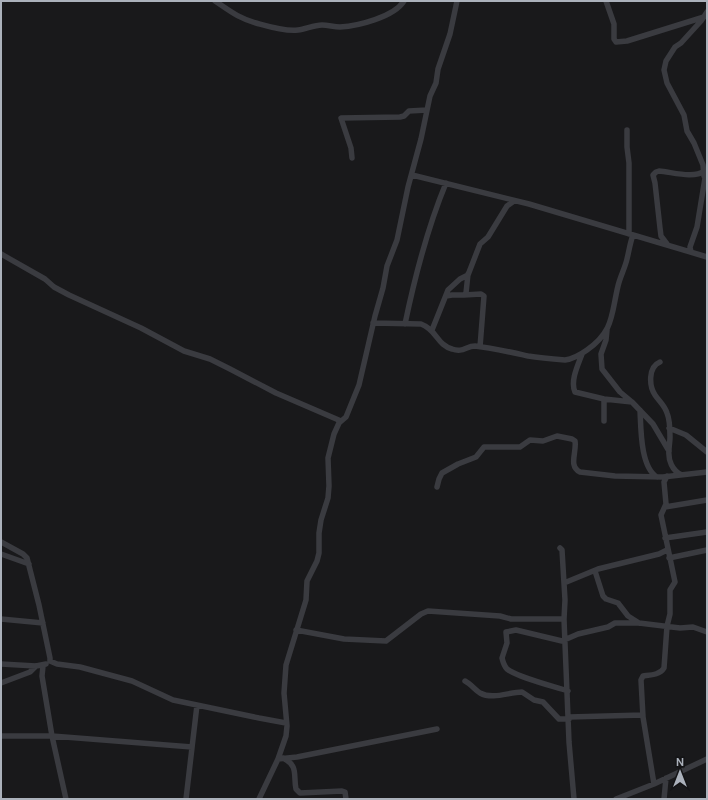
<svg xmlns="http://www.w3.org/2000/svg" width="708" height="800" font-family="'DM Sans',sans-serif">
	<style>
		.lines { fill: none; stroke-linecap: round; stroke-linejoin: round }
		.minor { stroke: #3a3b40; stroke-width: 5.5 }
	</style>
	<rect width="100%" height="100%" fill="#19191b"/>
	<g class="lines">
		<path class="minor" d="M215 1C230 11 238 18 256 23 267 26 286 32 298 30 306 29 314 25 322 25 328 25 334 27 340 27 358 26 394 17 404 1
			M606 1 614 24V39L616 42 627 41 704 17
			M707 12 701 21 681 43 675 47 666 61 664 70 667 83 684 115 687 131 694 143 703 165 704 176 707 179
			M627 130V147L629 163V234
			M352 158 351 148 341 118 400 117 404 116 409 111 427 110
			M412 175 529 204 707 257
			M667 244 661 236 660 228 655 183 653 175 656 172 659 171C672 172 694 179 704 171
			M691 252 690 247 697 227 705 178
			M1 254 45 279 54 287 69 295 141 328 184 351 210 359 230 369 276 393 341 421
			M464 295 481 294 484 296 480 347
			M446 296 452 295H464L466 293 468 274
			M373 323 421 324C437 330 437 345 452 349 463 353 466 346 475 346 493 348 510 352 528 356 540 358 552 359 565 360 573 359 580 355 587 350 614 331 611 315 618 286 620 277 625 268 627 259 629 251 630 243 633 235
			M405 324C415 276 427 229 446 183
			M432 330 448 290 460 279 468 275 480 244 488 237 507 206 514 201
			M607 330 606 340 601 354 602 369 620 392 632 402
			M582 354C578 365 570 381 575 392L604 399 632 402 653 424 669 451
			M660 362C648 367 649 386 655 395 659 401 665 406 667 413 670 420 670 430 670 437 670 442 669 446 669 450 668 460 672 471 682 475
			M640 410C641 427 640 467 657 477
			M604 421V399
			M669 428 686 435 707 452
			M437 487 439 479 442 473 458 464 476 457 484 447H520L530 440 543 441 557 436 572 439 575 441C577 452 568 466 580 472L615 476 663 477 707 472
			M665 507 707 500
			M665 538 707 532
			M1 542 23 554 27 558 39 605 50 658V661L57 664 80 667 132 681 173 700 259 718 286 723
			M560 548 562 550 565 600 564 619 569 742 574 799
			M1 554 29 564
			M669 558 707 550
			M595 571 603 596 606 599 618 603 628 616 639 623
			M564 583 598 569 659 554 667 550
			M1 619 43 623
			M296 630 344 639 386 641 421 614 428 611 500 616 511 619H564
			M1 664 36 666 46 664
			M43 666 42 676 52 736 66 799
			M465 681C471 684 475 690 480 693 493 700 509 692 522 692L534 700 543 702 559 719H569
			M1 683 30 672 36 666
			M568 691C553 686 519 678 507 669 504 666 503 662 502 658L507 643 506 632 516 630 562 641 578 634 608 627 615 623H639L680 628 693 627 707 632
			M569 717 643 715
			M1 736H52L192 747
			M283 758C299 766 293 775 296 789L300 793 342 791 345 792 346 799
			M278 759 297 757 437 729
			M654 784 643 717 641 680 643 676C650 675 660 675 664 668L667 626 670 614V590L675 582 661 515 666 504 664 482 667 476
			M186 799 197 705
			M259 799 278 759 286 736 287 726 284 693 286 665 306 600 307 581 317 561 319 553V533L321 520 328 498 329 486 328 458 334 434 339 423 346 417 359 385 375 316 383 288 387 266 397 240 408 187 421 139 430 96 436 83 438 69 450 34 457 1
			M616 799 654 784 707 759
			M664 799 666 778"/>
	</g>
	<rect width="708" height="800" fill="none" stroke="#abb1bb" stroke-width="4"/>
	<g transform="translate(680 772)" stroke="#141416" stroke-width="3" paint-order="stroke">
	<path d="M0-3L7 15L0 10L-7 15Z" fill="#abb1bb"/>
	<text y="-6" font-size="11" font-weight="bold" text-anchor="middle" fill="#abb1bb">N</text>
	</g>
</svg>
